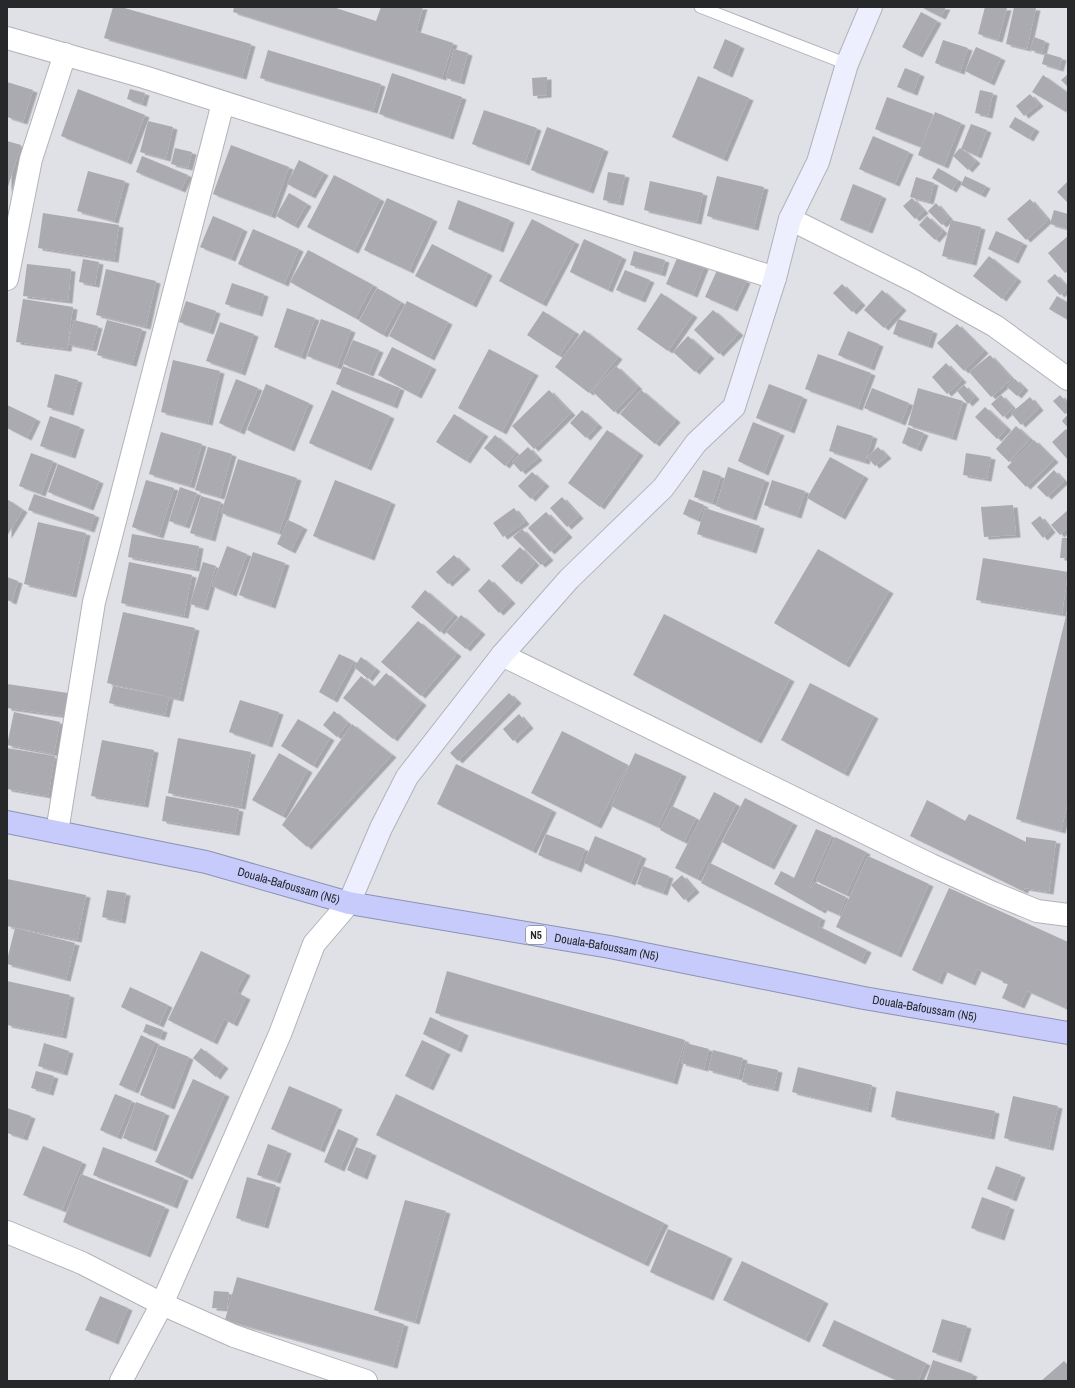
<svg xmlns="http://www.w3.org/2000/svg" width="1075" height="1388" font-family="'Archivo Narrow',sans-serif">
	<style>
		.building { fill: #aaaab0; filter: url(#shadow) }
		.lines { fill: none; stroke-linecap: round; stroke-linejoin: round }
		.lane-casing { stroke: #b2b2b8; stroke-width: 13 }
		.street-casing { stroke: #b2b2b8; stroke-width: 24 }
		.secondary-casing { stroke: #b2b2b8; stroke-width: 24 }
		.highway-casing { stroke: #8e92b2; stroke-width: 24 }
		.lane { stroke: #fff; stroke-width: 11 }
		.street { stroke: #fff; stroke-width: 22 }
		.secondary { stroke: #eeeffe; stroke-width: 22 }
		.highway { stroke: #c6cbfb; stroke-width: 22 }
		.labels { text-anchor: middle; stroke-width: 3; stroke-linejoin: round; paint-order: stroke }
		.shield { fill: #fff; stroke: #68686a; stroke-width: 1 }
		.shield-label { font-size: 11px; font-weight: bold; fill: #27282a }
		.street-label { font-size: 12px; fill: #27282a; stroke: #fff }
	</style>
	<defs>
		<filter id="shadow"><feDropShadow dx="4.5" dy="2.5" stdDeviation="0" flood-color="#0004"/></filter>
	</defs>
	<rect width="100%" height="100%" fill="#e0e1e7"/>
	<path class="building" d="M113 7H121L251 44 242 77 104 38Z
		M234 7H333L376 21 381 7H423L416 31 453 43 442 78 233 12Z
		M921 7H946L941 17Z
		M985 7 1007 8 998 40 978 34Z
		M1014 7 1036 8 1027 49 1006 44Z
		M921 12 937 21 918 55 902 47Z
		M1034 37 1045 41 1042 53 1030 50Z
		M725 39 740 46 728 75 713 68Z
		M943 40 968 48 960 72 935 63Z
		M976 47 1001 58 990 83 965 71Z
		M454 49 468 53 460 82 446 78Z
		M268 50 381 84 373 111 260 78Z
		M1045 53 1062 58 1059 69 1042 64Z
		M905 68 920 74 913 93 897 87Z
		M392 73 462 97 449 137 379 114Z
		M1068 74V87L1061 80Z
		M1043 75 1068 93V108L1066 112 1032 92Z
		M698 76 749 98 723 159 672 137Z
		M547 77V95L533 96 532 78Z
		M7 82 33 90 23 122 7 117Z
		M78 89 145 115 127 162 61 136Z
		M130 89 145 93 142 104 127 99Z
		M980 90 993 93 988 116 975 113Z
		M1030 94 1039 104 1024 116 1016 106Z
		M887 97 933 114 921 147 875 129Z
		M484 110 537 128 525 163 472 144Z
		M935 112 961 123 944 166 918 155Z
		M1015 117 1035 129 1029 139 1009 127Z
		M148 121 173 127 166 159 140 152Z
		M971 124 987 130 977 156 962 149 976 161 968 170 953 156 960 148 961 149Z
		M547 127 604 149 589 191 531 170Z
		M873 136 909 152 895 184 859 169Z
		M7 141 21 145 7 190Z
		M231 145 289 167 271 216 213 194Z
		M175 148 192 152 188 168 171 164Z
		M142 156 188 175 181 190 136 172Z
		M299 160 324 173 311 196 287 184Z
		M938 168 958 180 952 190 932 178Z
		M88 171 125 181 114 221 77 211Z
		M608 172 625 175 619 203 603 200Z
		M334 175 380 199 354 251 307 227Z
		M717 176 764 187 754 228 707 216Z
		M965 176 986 186 981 195 961 185Z
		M916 177 934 183 929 202 910 197Z
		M650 181 703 193 697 222 644 210Z
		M1068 181V203L1057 192Z
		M853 184 882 196 868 231 840 220Z
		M289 193 307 204 294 226 276 216Z
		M387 198 433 219 409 271 364 250Z
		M912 198 924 211 915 219 903 206Z
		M1030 199 1048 220 1026 240 1007 219Z
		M458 200 510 220 499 250 448 229Z
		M936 203 949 218 942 225 928 211Z
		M1054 210 1068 214V229L1050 224Z
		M43 213 119 225 114 260 38 248Z
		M213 216 243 229 231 259 200 247Z
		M927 216 943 231 935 240 919 225Z
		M532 219 575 242 542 304 499 281Z
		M951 220 981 227 972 263 942 256Z
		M253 229 299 249 284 284 238 264Z
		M996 231 1023 243 1014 261 988 249Z
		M1068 236V271L1065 273 1048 253Z
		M584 239 622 257 608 290 570 272Z
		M432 244 488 273 472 305 415 276Z
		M308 250 373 285 355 318 290 282Z
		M634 251 665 260 661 274 630 265Z
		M678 256 704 267 693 295 666 284Z
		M989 256 1017 279 1002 299 973 276Z
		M83 259 99 262 95 285 79 282Z
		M27 264 71 269 68 301 23 296Z
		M718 268 746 281 733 309 705 297Z
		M106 269 156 281 146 327 96 315Z
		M625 270 650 280 641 300 616 290Z
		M1055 274 1068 288 1060 295 1047 281Z
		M232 283 264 294 258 314 225 304Z
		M842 284 861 303 852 312 833 293Z
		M377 288 401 302 383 335 359 321Z
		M882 290 902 308 884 328 864 310Z
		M661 293 693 315 668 351 637 329Z
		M1057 296 1068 303V320L1049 309Z
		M23 299 73 307 67 349 16 342Z
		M186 301 216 311 209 332 179 322Z
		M407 301 448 322 430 358 389 336Z
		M287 308 315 318 301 357 274 347Z
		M713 310 739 333 719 354 694 330Z
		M543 311 575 332 559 356 527 335Z
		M321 319 351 330 337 367 307 356Z
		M898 319 933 331 928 346 893 334Z
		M74 320 98 326 92 349 68 344Z
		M107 320 142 329 132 364 97 355Z
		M220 322 254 334 241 373 206 361Z
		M957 324 984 351 964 371 937 343Z
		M584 330 618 357 589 393 555 367Z
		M848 331 879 344 870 368 838 355Z
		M688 336 710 356 695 372 673 352Z
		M353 340 379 350 369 374 343 364Z
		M392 347 432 367 417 396 378 375Z
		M489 349 534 373 502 432 458 408Z
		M818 354 871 373 858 408 805 389Z
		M990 355 1012 379 991 397 969 372Z
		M173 360 220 371 208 423 161 412Z
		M946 363 962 380 947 394 932 377Z
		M343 366 400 388 393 406 336 384Z
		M616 366 638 387 614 412 592 391Z
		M55 374 78 380 69 413 47 407Z
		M236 379 258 388 240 432 219 423Z
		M1015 379 1024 388 1017 396 1007 387Z
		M266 384 309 403 290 449 247 430Z
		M769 384 803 397 790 431 756 418Z
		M964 385 975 397 968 404 957 391Z
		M872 388 909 403 901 423 864 408Z
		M918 388 963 401 952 438 908 425Z
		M332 390 390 416 367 468 309 443Z
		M549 390 571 413 534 449 512 426Z
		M641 390 676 420 655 444 620 414Z
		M1001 395 1013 408 1003 417 991 404Z
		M1060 395 1068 404V412L1065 414 1053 401Z
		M1030 397 1039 408 1021 425 1011 413Z
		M7 405 36 419 27 438 7 428Z
		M985 407 1007 428 997 439 975 417Z
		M582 410 598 425 586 438 570 423Z
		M454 414 484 434 466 461 436 442Z
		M1068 414V428L1062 421Z
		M50 416 80 427 71 456 40 446Z
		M753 422 780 433 764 473 738 461Z
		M837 425 873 436 865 462 829 451Z
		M1016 426 1030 439 1009 462 996 449Z
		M908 427 924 433 917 449 902 443Z
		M1066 429 1068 431V460L1052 442Z
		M607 430 639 453 600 507 568 483Z
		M161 432 202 444 190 486 149 474Z
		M495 435 516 453 505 466 484 448Z
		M1034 440 1054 460 1026 487 1007 467Z
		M208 447 232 454 220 497 195 490Z
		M528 447 538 458 521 472 512 462Z
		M878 447 887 456 875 466 867 457Z
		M31 453 53 461 41 494 19 486Z
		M966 453 991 457 987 479 963 475Z
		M830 457 864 476 841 517 807 498Z
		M238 459 297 478 279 533 221 513Z
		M58 464 99 481 89 508 48 492Z
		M728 467 765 480 752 518 716 506Z
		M703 470 721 476 712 503 694 497Z
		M1054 470 1064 481 1047 497 1037 487Z
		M532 472 545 484 531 499 518 486Z
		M146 480 174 488 159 536 132 527Z
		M335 480 391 502 370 558 313 536Z
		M772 480 805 491 797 516 764 505Z
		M180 487 197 493 185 526 169 521Z
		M34 494 95 515 90 530 28 510Z
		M201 496 221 502 211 539 190 533Z
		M562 497 579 516 567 527 550 508Z
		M7 499 23 510 7 536Z
		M689 499 704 505 697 520 683 514Z
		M1013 505 1016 535 984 537 981 507Z
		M514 508 525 522 503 537 493 523Z
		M705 508 760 526 752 551 697 534Z
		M1068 510V527L1060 535 1051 525Z
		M546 512 568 535 550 552 528 528Z
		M1040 516 1051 530 1043 538 1031 523Z
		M288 520 303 527 291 551 277 544Z
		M38 522 86 533 72 595 24 584Z
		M522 529 549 558 541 565 513 537Z
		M132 534 199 546 195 569 128 557Z
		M1062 538H1068V558H1060Z
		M227 546 247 554 232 594 212 586Z
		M520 547 535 563 517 582 501 566Z
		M818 549 889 591 845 665 774 623Z
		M253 552 285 563 271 606 239 595Z
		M454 555 466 567 448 584 436 572Z
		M983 558 1068 572 1062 614 976 600Z
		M129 562 192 575 184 616 121 603Z
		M203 562 216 566 204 608 190 604Z
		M7 577 18 581 12 602 7 600Z
		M489 579 511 601 499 613 478 591Z
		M425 590 454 615 440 632 411 607Z
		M123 612 195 628 179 699 107 683Z
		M1067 612 1068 801 1061 831 1016 819Z
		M664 614 790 679 757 741 633 675Z
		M461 615 481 632 466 649 446 632Z
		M418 621 457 654 421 696 381 662Z
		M339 654 354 661 333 700 319 692Z
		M361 657 376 669 368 679 354 667Z
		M386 673 422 703 393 739 343 698 361 676 374 687Z
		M810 683 874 716 844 774 781 740Z
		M7 684 68 693 65 716 7 708Z
		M113 686 169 697 165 715 109 703Z
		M509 693 517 701 458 761 450 753Z
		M240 700 279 712 268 745 229 732Z
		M334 711 348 723 337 737 323 725Z
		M14 712 60 722 54 754 7 745Z
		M519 714 529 726 513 741 503 729Z
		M298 719 330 738 313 766 281 746Z
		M352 724 392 755 307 847 282 825Z
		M562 731 628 765 597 826 531 793Z
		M178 738 251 752 241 807 168 793Z
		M102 740 154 750 144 805 91 796Z
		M7 748 55 756 48 796 7 789Z
		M279 753 308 770 282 816 252 800Z
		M635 753 682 774 658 827 611 806Z
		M456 764 552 810 532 851 437 804Z
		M714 792 736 804 697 879 675 868Z
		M166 796 239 809 235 833 162 821Z
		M745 798 793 823 770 867 722 842Z
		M927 800 965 821 969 814 1026 842V837L1056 841 1049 892 1025 888 1023 891 910 836Z
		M672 806 696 818 684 842 660 830Z
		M816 829 832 836 809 887 811 888 814 882 846 897 839 915 823 908 821 911 774 884 781 871 794 878Z
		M546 834 585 849 577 870 538 855Z
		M595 836 642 856 631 883 584 863Z
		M835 837 866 852 846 895 816 881Z
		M868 856 929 884 897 955 836 927Z
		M710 863 821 918 818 926 867 950 861 962 701 883Z
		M643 866 669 876 663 893 637 884Z
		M682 875 695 890 684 900 671 885Z
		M7 879 86 895 77 940 7 926Z
		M949 888 1068 942V1001L1065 1008 1027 991 1020 1006 1002 998 1008 984 1003 983V981L977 969 971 983 943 970 938 982 912 970Z
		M107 890 126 893 121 921 102 917Z
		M15 928 75 943 66 979 7 964V960Z
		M201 951 246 973 236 992 246 997 233 1024 224 1019 213 1042 168 1020Z
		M447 971 685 1040 673 1082 435 1013Z
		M7 981 70 995 62 1036 7 1025Z
		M130 987 168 1005 159 1025 121 1007Z
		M430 1017 464 1033 457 1050 423 1034Z
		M146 1024 163 1030 160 1038 143 1032Z
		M141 1035 155 1042 134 1091 119 1085Z
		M422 1040 446 1052 429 1088 405 1076Z
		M44 1043 69 1051 63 1073 38 1066Z
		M686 1043 709 1049 704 1069 681 1063Z
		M159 1045 189 1057 170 1107 140 1095Z
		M201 1048 224 1066 216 1077 193 1058Z
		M713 1050 743 1058 738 1078 708 1070Z
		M746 1063 778 1070 774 1089 742 1082Z
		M798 1067 872 1085 867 1110 792 1092Z
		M36 1071 54 1076 49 1093 31 1088Z
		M193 1079 225 1094 188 1177 155 1162Z
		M289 1086 338 1107 320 1150 271 1129Z
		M896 1091 995 1111 990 1137 891 1117Z
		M115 1094 132 1101 117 1137 100 1130Z
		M396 1094 664 1223 644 1264 376 1135Z
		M1013 1096 1058 1106 1049 1148 1004 1138Z
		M136 1102 165 1113 152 1149 123 1138Z
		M7 1108 31 1116 23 1138 7 1133Z
		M338 1129 354 1136 340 1169 324 1162Z
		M268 1144 287 1151 276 1181 257 1175Z
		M43 1146 82 1162 62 1210 23 1195Z
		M103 1147 184 1178 173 1206 93 1175Z
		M356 1147 372 1153 363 1177 347 1170Z
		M996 1166 1021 1175 1012 1199 987 1189Z
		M81 1174 165 1207 146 1255 63 1222Z
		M247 1177 276 1185 264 1226 236 1218Z
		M982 1197 1010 1207 1000 1238 971 1228Z
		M405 1200 446 1211 415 1322 374 1310Z
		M668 1229 728 1256 709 1298 650 1272Z
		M742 1261 824 1301 805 1340 723 1300Z
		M237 1277 404 1324 393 1366 225 1320Z
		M214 1291 229 1292 227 1309 212 1308Z
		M100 1296 128 1308 114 1342 85 1330Z
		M942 1319 967 1326 957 1360 932 1352Z
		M834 1320 926 1363 918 1381H898L822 1346Z
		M933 1360 973 1374 970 1381H926Z
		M1064 1361 1068 1365V1381H1041Z"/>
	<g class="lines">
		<g class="lane-casing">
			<path id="lane" d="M700 7 847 64"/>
		</g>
		<g class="street-casing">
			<path id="street" d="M7 38 144 77 775 278
				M790 219 914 281 995 326 1068 379
				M7 279 31 159 65 54
				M502 655 931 865 993 893 1037 911 1068 915
				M57 832 94 602 223 103
				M7 1232 82 1263 162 1304 234 1336 366 1381
				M121 1381 162 1304 280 1034 314 944 349 903"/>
		</g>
		<g class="secondary-casing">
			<path id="secondary" d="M349 903 381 828 407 777 502 655 569 579 663 488 696 443 734 407 775 278 790 219 818 162 847 64 871 7"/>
		</g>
		<g class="highway-casing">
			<g id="highway">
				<path id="s1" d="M7 822 206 862 349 903 610 947 864 998 1068 1033"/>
			</g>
		</g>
		<use href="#lane" class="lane"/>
		<use href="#street" class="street"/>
		<use href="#secondary" class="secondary"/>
		<use href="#highway" class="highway"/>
	</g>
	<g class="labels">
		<rect class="shield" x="526" y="926" width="20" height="18" rx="3"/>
		<g class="shield-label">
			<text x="536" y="939">N5</text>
		</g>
		<g class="street-label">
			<text dy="4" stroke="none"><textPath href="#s1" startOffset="289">Douala-Bafoussam (N5)</textPath></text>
			<text dy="4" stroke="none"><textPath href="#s1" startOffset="613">Douala-Bafoussam (N5)</textPath></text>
			<text dy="4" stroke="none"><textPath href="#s1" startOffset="937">Douala-Bafoussam (N5)</textPath></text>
		</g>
	</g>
	<rect width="1075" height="1388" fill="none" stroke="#27282a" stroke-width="16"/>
</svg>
